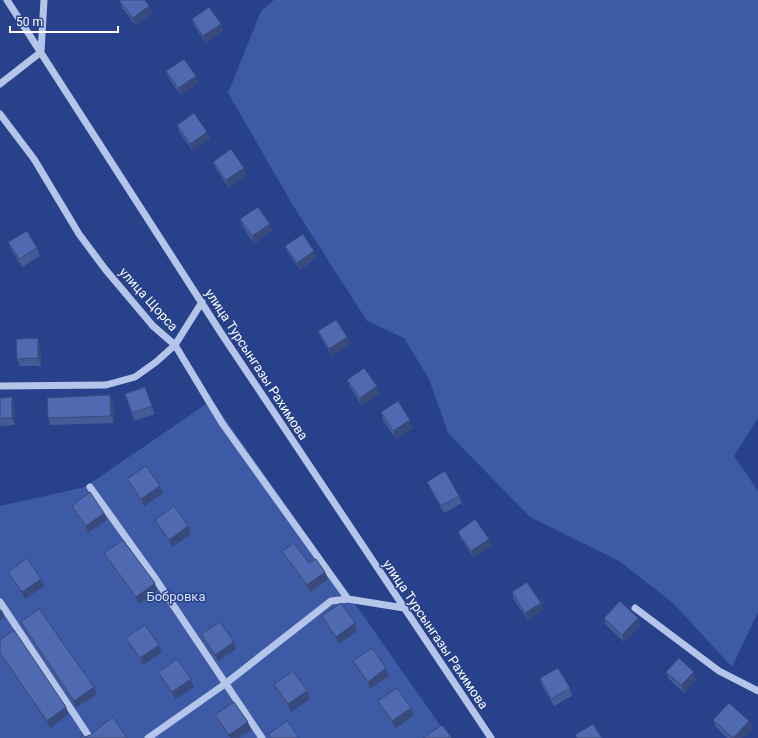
<svg xmlns="http://www.w3.org/2000/svg" width="758" height="738" font-family="Roboto,sans-serif">
	<style>
		.green { fill: #3c5aa6 }
		.lines { fill: none; stroke-linecap: round; stroke-linejoin: round }
		.minor { stroke: #b5c4e9; stroke-width: 7 }
		.wall { fill: #455b98 }
		.shaded-wall { fill: #384a7c }
		.building { fill: #506ab1; stroke: #384a7c }
		.labels { text-anchor: middle; stroke-width: 3; stroke-linejoin: round; paint-order: stroke }
		.street-label { font-size: 13px; fill: #fff; stroke: #27418a }
		.park-label { font-size: 13px; fill: #d9e1f7; stroke: #27418a }
	</style>
	<rect width="100%" height="100%" fill="#27418a"/>
	<path class="green" d="M274 0H758V418L734 456 758 491V612L732 667 674 604 619 561 530 517 448 433 429 379 404 338 367 321 294 207 228 93 261 11Z
		M212 400 449 738H0V506L85 487Z"/>
	<g class="lines">
		<path class="minor" d="M7 0 223 336 491 738
			M0 84 41 52 44 0
			M0 114 34 159 79 234 105 269 153 326 175 345 222 423 348 599
			M0 386 106 385 135 377 156 362 175 345 202 302
			M90 487 155 578 262 738
			M0 602 90 738
			M635 608 719 671 758 691
			M148 738 225 684 331 601 348 599 404 608"/>
	</g>
	<path class="wall" d="M119 0 149 6 152 13 136 26 122 8Z
		M192 19 221 24 223 31 206 43 194 26Z
		M166 71 196 76 198 83 181 95 169 79Z
		M177 125 207 132 210 139 193 151 179 132Z
		M213 162 247 175 229 188 216 169Z
		M240 219 272 231 254 244 243 227Z
		M8 242 37 248 40 256 22 267 11 249Z
		M285 246 317 258 300 270 288 253Z
		M318 331 350 345 332 356 321 338Z
		M40 345 41 366H20L17 359Z
		M347 380 377 386 380 394 362 406 350 387Z
		M145 387 155 414 134 421 125 394Z
		M12 397 14 405 15 425 0 426V398Z
		M113 402 114 423 50 425 48 418Z
		M381 412 413 428 396 439 383 420Z
		M127 479 160 486 163 493 144 507 130 486Z
		M427 482 459 496 462 503 444 513 430 489Z
		M72 506 104 513 107 520 88 533 74 513Z
		M155 520 188 526 191 534 172 547 158 527Z
		M458 532 491 546 474 558 461 539Z
		M282 551 325 572 328 579 310 592 285 559Z
		M104 553 157 591 139 604 107 560Z
		M8 572 41 579 44 586 25 599 11 579Z
		M512 592 541 603 543 610 528 620 514 600Z
		M322 616 355 623 357 631 339 644 324 624Z
		M604 618H638L640 626 624 642 606 625Z
		M21 622 94 687 97 694 76 708 24 629Z
		M201 634 234 642 236 649 218 662 204 642Z
		M126 638 159 645 162 652 143 665 129 645Z
		M0 640 66 707 68 714 50 729 0 656Z
		M353 661 386 668 389 676 370 689 356 669Z
		M158 672 191 679 194 687 175 700 161 680Z
		M666 672 696 680 684 693 669 679Z
		M540 678 570 688 572 696 554 706 542 686Z
		M274 684 307 691 310 699 291 712 277 692Z
		M378 701 411 708 414 715 395 729 381 708Z
		M215 715 251 730 239 738H229L218 723Z
		M713 720 749 721 752 729 742 738H727L716 727Z"/>
	<path class="shaded-wall" d="M149 6 152 13 136 26 133 18Z
		M221 24 223 31 206 43 203 36Z
		M196 76 198 83 181 95 178 88Z
		M207 132 210 139 193 151 190 144Z
		M244 168 247 175 229 188 226 180Z
		M270 224 272 231 254 244 252 236Z
		M314 251 317 258 300 270 297 263Z
		M347 337 350 345 332 356 329 349Z
		M38 338 40 345 41 366 38 358Z
		M377 386 380 394 362 406 360 398Z
		M110 395 113 402 114 423 111 416Z
		M12 397 14 405 15 425 12 418Z
		M410 420 413 428 396 439 393 431Z
		M160 486 163 493 144 507 141 499Z
		M104 513 107 520 88 533 86 526Z
		M188 526 191 534 172 547 169 540Z
		M489 539 491 546 474 558 471 551Z
		M325 572 328 579 310 592 307 585Z
		M41 579 44 586 25 599 22 592Z
		M155 583 157 591 139 604 136 597Z
		M541 603 543 610 528 620 525 613Z
		M2 610 4 618 0 621V612Z
		M638 618 640 626 624 642 622 635Z
		M355 623 357 631 339 644 336 637Z
		M234 642 236 649 218 662 215 655Z
		M159 645 162 652 143 665 140 658Z
		M386 668 389 676 370 689 368 682Z
		M694 672 696 680 684 693 681 685Z
		M191 679 194 687 175 700 172 692Z
		M94 687 97 694 76 708 74 701Z
		M307 691 310 699 291 712 288 704Z
		M66 707 68 714 50 729 47 721Z
		M411 708 414 715 395 729 392 721Z
		M749 721 752 729 742 738H733Z
		M248 722 251 730 239 738H230L229 735Z"/>
	<path class="building" d="M119 0H145L149 6 133 18Z
		M209 7 221 24 203 36 192 19Z
		M184 59 196 76 178 88 166 71Z
		M194 113 207 132 190 144 177 125Z
		M231 149 244 168 226 180 213 162Z
		M258 207 270 224 252 236 240 219Z
		M27 231 37 248 19 259 8 242Z
		M303 234 314 251 297 263 285 246Z
		M336 320 347 337 329 349 318 331Z
		M38 338V358L17 359 16 339Z
		M364 368 377 386 360 398 347 380Z
		M145 387 152 406 132 413 125 394Z
		M110 395 111 416 48 418 47 398Z
		M12 397V418H0V398Z
		M398 401 410 420 393 431 381 412Z
		M146 466 160 486 141 499 127 479Z
		M445 471 459 496 441 506 427 482Z
		M90 492 104 513 86 526 72 506Z
		M174 506 188 526 169 540 155 520Z
		M475 519 489 539 471 551 458 532Z
		M123 540 155 583 136 597 104 553Z
		M294 543 309 563 316 559 325 572 307 585 282 551Z
		M27 558 41 579 22 592 8 572Z
		M527 582 541 603 525 613 512 592Z
		M620 601 638 618 622 635 604 618Z
		M341 603 355 623 336 637 322 616Z
		M39 609 94 687 74 701 21 622Z
		M220 622 234 642 215 655 201 634Z
		M145 625 159 645 140 658 126 638Z
		M14 630 66 707 47 721 0 653V640Z
		M372 648 386 668 368 682 353 661Z
		M679 658 694 672 681 685 666 672Z
		M177 659 191 679 172 692 158 672Z
		M558 668 570 688 551 699 540 678Z
		M293 671 307 691 288 704 274 684Z
		M397 688 411 708 392 721 378 701Z
		M234 702 248 722 229 735 215 715Z
		M729 703 749 721 733 738 713 720Z
		M113 717 127 738H80L83 735 85 737 90 735Z
		M287 721 299 738H271L269 734Z
		M593 724 602 738H577L575 735Z
		M442 725 452 738H423Z"/>
	<g class="labels">
		<g class="street-label">
			<text transform="translate(149 299) rotate(48)" y="5">улица Щорса</text>
			<text transform="translate(257 364) rotate(57)" y="5">улица Турсынгазы Рахимова</text>
			<text transform="translate(436 634) rotate(56)" y="5">улица Турсынгазы Рахимова</text>
		</g>
		<g class="park-label">
			<text x="176" y="601">Бобровка</text>
		</g>
	</g>
	<path d="M10 26v6h108v-6" fill="none" stroke="#ffffff" stroke-width="2"/>
	<text x="16" y="26" font-size="12" fill="#ffffff" stroke="#27418a" stroke-width="3" paint-order="stroke">50 m</text>
</svg>
